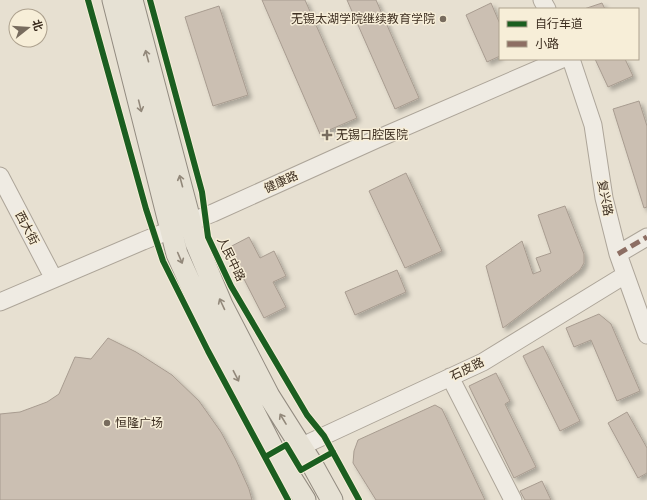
<svg xmlns="http://www.w3.org/2000/svg" width="647" height="500" font-family="Lora,'Noto Sans SC',serif">
	<style>
		.building { fill: #cbbfb2; stroke: #a89c90; filter: url(#shadow) }
		.lines { fill: none; stroke-linecap: round; stroke-linejoin: round }
		.minor-casing { stroke: #ada599; stroke-width: 19 }
		.major-casing { stroke: #928b80; stroke-width: 23 }
		.minor { stroke: #efebe3; stroke-width: 17 }
		.major { stroke: #e6e1d4; stroke-width: 21 }
		.quiet { stroke: #8d6e63; stroke-width: 5; stroke-dasharray: 10 5; stroke-linecap: butt }
		.cycleway-casing { stroke: #f7eed8; stroke-width: 8 }
		.cycleway { stroke: #1b5e20; stroke-width: 6 }
		.oneway { stroke: #92887a }
		.poi-dot { fill: #786c5e; stroke: #f7eed8; stroke-width: 1.5 }
		.labels { text-anchor: middle; stroke-width: 3; stroke-linejoin: round; paint-order: stroke }
		.poi-label { font-size: 12px; fill: #3d2e20; stroke: #f7eed8; text-anchor: start }
		.street-label { font-size: 12px; fill: #3d2e20; stroke: #f7eed8 }
	</style>
	<defs>
		<filter id="shadow"><feDropShadow dx="3.5" dy="3.5" stdDeviation="2" flood-color="#0004"/></filter>
	</defs>
	<rect width="100%" height="100%" fill="#e7e0d1"/>
	<path class="building" d="M262 0H305L357 118 320 134Z
		M347 0H376L419 98 395 109Z
		M491 3 500 24V56L487 62 466 15Z
		M602 3 605 9H584Z
		M219 6 248 95 213 106 185 17Z
		M595 59H625L633 76 608 87Z
		M639 101 647 126V207L644 208 613 109Z
		M406 173 442 251 405 268 369 191Z
		M565 206 584 254V263L580 270 503 328 486 266 522 241 533 274 541 271 536 258 551 253 538 215Z
		M249 237 260 258 274 251 286 276 273 282 286 307 264 318 228 248Z
		M397 270 406 292 355 315 345 292Z
		M599 314 611 324 640 391 617 401 591 340 574 347 566 328Z
		M108 338 136 352 172 375 199 401 221 432 236 460 249 489 252 500H0V414L20 412 47 402 59 394 75 357 91 359Z
		M543 346 580 421 560 431 523 356Z
		M496 373 510 401 505 404 536 467 514 478 469 386Z
		M435 405 442 409 485 500H376L353 463 354 451 358 440Z
		M627 412 647 448V473L638 478 608 423Z
		M542 481 551 500H525L520 491Z"/>
	<g class="lines">
		<g class="minor-casing">
			<path id="minor" d="M542 0 547 9
				M571 59 593 125 604 198 618 254 647 335
				M0 176 54 279
				M618 254 647 237
				M0 302 143 241 213 213 377 139 562 59
				M450 377 513 500
				M300 447 483 362 625 275"/>
		</g>
		<g class="major-casing">
			<path id="major" d="M113 0 177 254 204 314 274 451 305 500
				M132 0 196 243 222 305 269 396 312 464 332 500"/>
		</g>
		<use href="#minor" class="minor"/>
		<use href="#major" class="major"/>
		<path class="quiet" d="M618 254 647 237"/>
		<g class="cycleway-casing">
			<path id="cycleway" d="M88 0 146 209 163 261 208 351 288 500
				M150 0 202 192 208 237 231 286 307 415 324 436 359 500
				M265 457 286 445 301 470 333 452"/>
		</g>
		<use href="#cycleway" class="cycleway"/>
	</g>
	<defs><path id="oneway-shaft" d="M-6 0H5M1.5-3L5.5 0L1.5 3" fill="none" stroke-width="1.6" stroke-linecap="round" stroke-linejoin="round"/></defs>
	<g class="oneway">
		<use href="#oneway-shaft" transform="translate(147 56) rotate(-105)"/>
		<use href="#oneway-shaft" transform="translate(140 106) rotate(76)"/>
		<use href="#oneway-shaft" transform="translate(181 181) rotate(-105)"/>
		<use href="#oneway-shaft" transform="translate(180 258) rotate(67)"/>
		<use href="#oneway-shaft" transform="translate(222 304) rotate(-115)"/>
		<use href="#oneway-shaft" transform="translate(236 376) rotate(63)"/>
		<use href="#oneway-shaft" transform="translate(283 419) rotate(-121)"/>
	</g>
	<g class="poi-dot">
		<circle cx="443" cy="19" r="4"/>
		<path d="M325 129h4v4h4v4h-4v4h-4v-4h-4v-4h4z"/>
		<circle cx="107" cy="423" r="4"/>
	</g>
	<g class="labels">
		<g class="poi-label">
			<text x="435" y="23" text-anchor="end">无锡太湖学院继续教育学院</text>
			<text x="336" y="139">无锡口腔医院</text>
			<text x="115" y="427">恒隆广场</text>
		</g>
		<g class="street-label">
			<text transform="translate(281 182) rotate(-24)" y="4">健康路</text>
			<text transform="translate(605 198) rotate(79)" y="4">复兴路</text>
			<text transform="translate(27 228) rotate(62)" y="4">西大街</text>
			<text transform="translate(231 259) rotate(64)" y="4">人民中路</text>
			<text transform="translate(467 369) rotate(-26)" y="4">石皮路</text>
		</g>
	</g>
	<rect x="499" y="8" width="140" height="52" fill="#f7eed8" stroke="#ada18e"/>
	<rect x="507" y="21" width="20" height="6" fill="#1b5e20" stroke="#ada18e"/>
	<text x="535" y="28" font-size="12" fill="#3d2e20">自行车道</text>
	<rect x="507" y="41" width="20" height="6" fill="#8d6e63" stroke="#ada18e"/>
	<text x="535" y="48" font-size="12" fill="#3d2e20">小路</text>
	<g transform="translate(28 28) rotate(73)"><circle r="19" fill="#f7eed8" stroke="#ada18e"/>
	<path d="M0-3L7 15L0 10L-7 15Z" fill="#786c5e"/>
	<text y="-6" font-size="11" font-weight="bold" text-anchor="middle" fill="#3d2e20">北</text>
	</g>
</svg>
